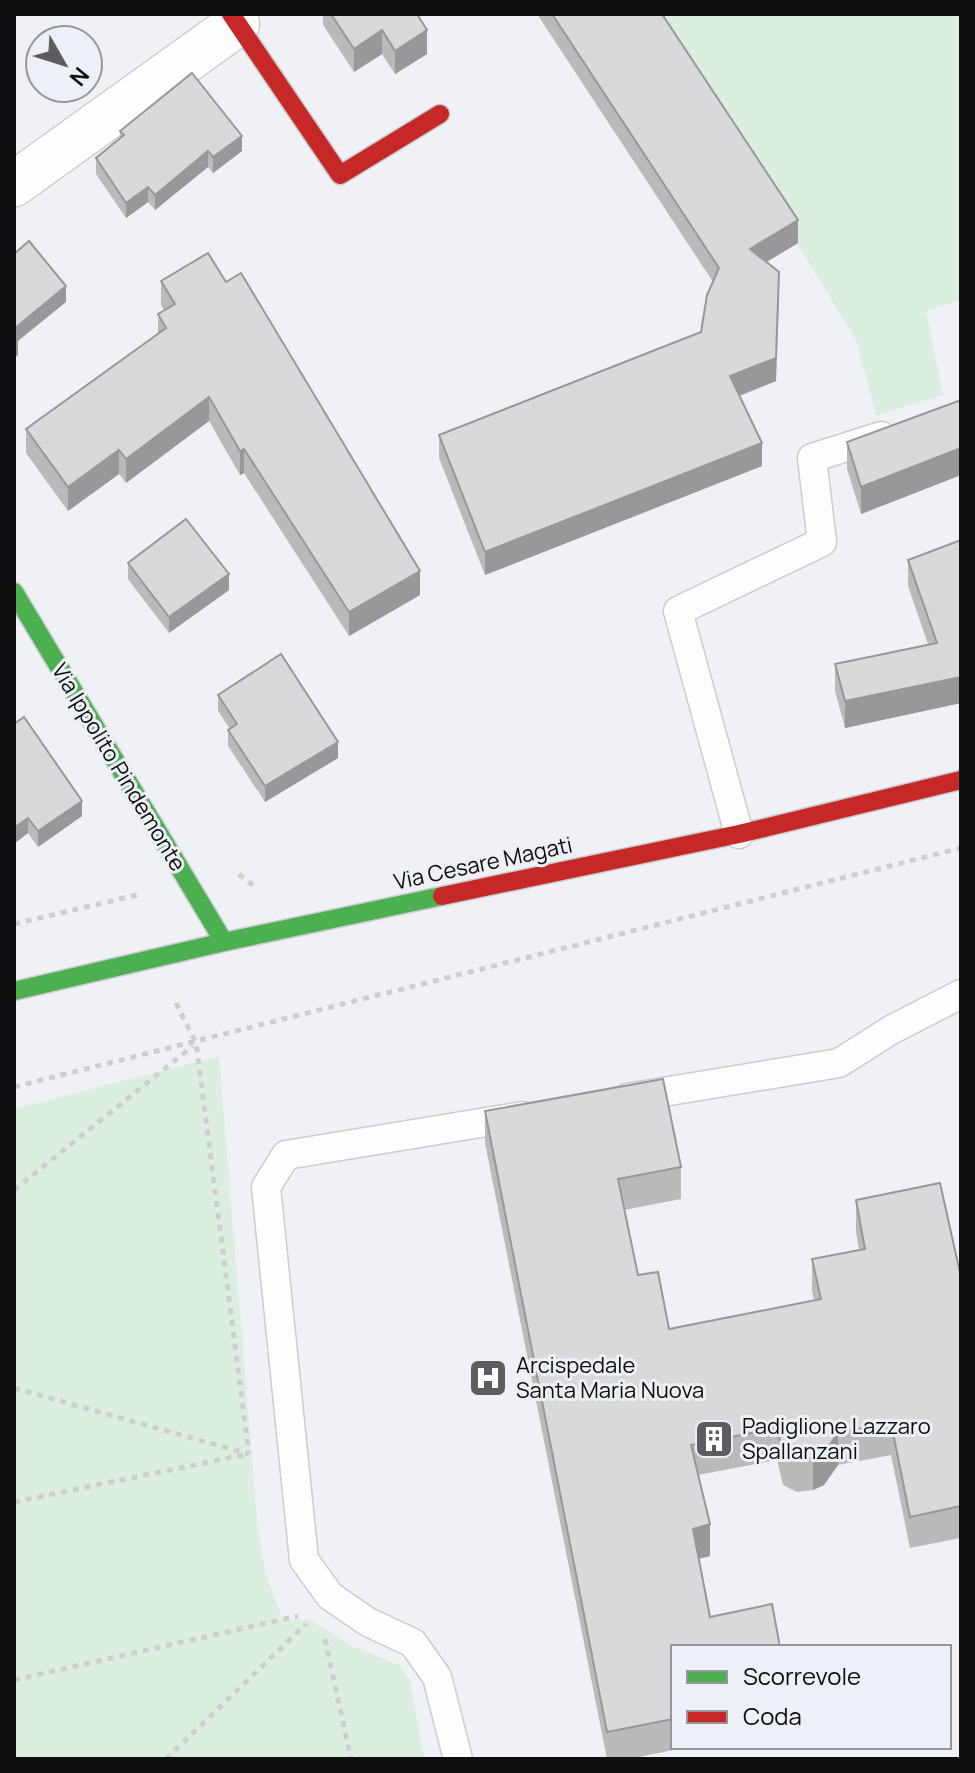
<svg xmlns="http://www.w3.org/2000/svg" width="975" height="1773" font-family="Manrope,sans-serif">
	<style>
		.green { fill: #dceedf }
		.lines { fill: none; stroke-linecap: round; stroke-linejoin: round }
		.lane-casing { stroke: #cbccd0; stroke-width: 31 }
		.street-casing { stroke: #cbccd0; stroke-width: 47 }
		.fast-casing { stroke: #cbccd0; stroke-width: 21 }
		.jam-casing { stroke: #cbccd0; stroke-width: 21 }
		.path { stroke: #cfcfd0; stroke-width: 5; stroke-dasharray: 6 6; stroke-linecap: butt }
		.lane { stroke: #fdfdfe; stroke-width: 28 }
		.street { stroke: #fdfdfe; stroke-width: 44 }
		.fast { stroke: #4caf50; stroke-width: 18 }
		.jam { stroke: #c62828; stroke-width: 18 }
		.wall { fill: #bbbabb }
		.shaded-wall { fill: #989799 }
		.building { fill: #d9d8da; stroke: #989799; stroke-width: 2 }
		.labels { text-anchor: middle; stroke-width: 6; stroke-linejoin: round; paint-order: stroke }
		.street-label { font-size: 22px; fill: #0e0e11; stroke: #eef0f8 }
		.poi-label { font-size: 22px; fill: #0e0e11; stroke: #eef0f8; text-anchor: start }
	</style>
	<rect width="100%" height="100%" fill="#f0f1f6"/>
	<path class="green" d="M658 14H961V300L926 311 943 395 876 416 857 342Z
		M219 1056 258 1532 266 1576 283 1620H310L354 1647 399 1665 410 1681 424 1759H14V1109Z"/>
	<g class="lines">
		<g class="lane-casing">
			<path id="lane" d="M739 834 678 611 822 542 812 458 881 436
				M627 1098 839 1063 891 1030 961 994
				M458 1759 437 1677 413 1643 368 1622 330 1596 304 1560 266 1187 286 1155 523 1116"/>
		</g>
		<g class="street-casing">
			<path id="street" d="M14 184 237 24"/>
		</g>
		<g class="fast-casing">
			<path id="fast" d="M14 592 224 942
				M14 991 224 942 442 896"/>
		</g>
		<g class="jam-casing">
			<path id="jam" d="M231 14 340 175 440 114
				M442 896 739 834 961 780"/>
		</g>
		<path class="path" d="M239 874 256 888
			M14 924 141 894
			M176 1003 196 1043 249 1454
			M14 1087 961 848
			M14 1190 193 1046
			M14 1388 249 1454
			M14 1502 248 1454
			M325 1639 351 1759
			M14 1680 298 1616
			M166 1759 306 1624"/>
		<use href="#lane" class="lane"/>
		<use href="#street" class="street"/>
		<use href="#fast" class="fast"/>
		<use href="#jam" class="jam"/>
	</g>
	<path class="wall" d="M323 14H417L427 54 395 74 382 54 354 72 323 25Z
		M537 14H662L798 243 766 262 779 295 776 381 740 396 762 466 485 575 439 458V435L701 332 713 282Z
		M120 131 242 151 213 173 208 167 155 210 148 202 126 218 96 174V158L120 138Z
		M161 281 226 282 420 595 349 636 244 473 240 475 209 421 126 483 119 474 68 511 26 453V429L158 334V314L164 310 161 305Z
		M961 400V475L861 514 847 469V442Z
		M961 540V703L845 728 835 691V664L928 644 908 586V560Z
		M128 563 229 590 169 633 128 579Z
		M218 695 338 758 265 802 228 746V730L230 729 218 711Z
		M14 724 82 816 38 847 28 833 15 843 14 841Z
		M485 1111 681 1167V1199L624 1210 638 1275 669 1329 814 1300 812 1291V1259L859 1250 856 1231V1200L961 1277V1538L910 1548 891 1455 838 1465 824 1485 813 1490 797 1492 783 1485 777 1460 698 1475 710 1556 699 1559 673 1647V1747H688L629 1759H607L485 1143Z"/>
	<path class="shaded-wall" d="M382 30V54L354 72V49Z
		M427 30V54L395 74V51Z
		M242 136V151L213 173V157Z
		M208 151V167L155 210V195Z
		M148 187V202L126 218V203Z
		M798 220V243L750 272V249Z
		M779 272 776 381 730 399V376Z
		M66 286V302L18 341V355L14 358V329Z
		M209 397V421L126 483V459Z
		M762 443V466L485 575V552Z
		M961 448V475L861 514V487Z
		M244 449V473L240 475V451Z
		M119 450V474L68 511V487Z
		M420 571V595L349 636V612Z
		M229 574V590L169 633V617Z
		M961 677V703L845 728V701Z
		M338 742V758L265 802V786Z
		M82 801V816L38 847V831Z
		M28 818V833L15 843V827Z
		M838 1433V1465L824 1485 813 1490V1458Z
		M710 1524V1556L693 1560V1529Z"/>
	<path class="building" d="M331 14H417L427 30 395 51 382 30 354 49Z
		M552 14H662L798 220 750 249 779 272 776 358 730 376 762 443 485 552 439 435 701 332 707 295 719 268Z
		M192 73 242 136 213 157 208 151 155 195 148 187 126 203 96 158 124 135 120 131Z
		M29 241 66 286 14 329V254Z
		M208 253 226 282 241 273 420 571 349 612 244 449 240 451 209 397 126 459 119 450 68 487 26 429 166 328 158 314 175 304 161 281Z
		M961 400V448L861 487 847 442Z
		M186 519 229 574 169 617 128 563Z
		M961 540V677L845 701 835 664 937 643 908 560Z
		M281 654 338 742 265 786 228 730 237 724 218 695Z
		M24 717 82 801 38 831 28 818 15 827 14 826V724Z
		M663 1079 681 1167 618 1179 638 1275 658 1272 669 1329 821 1299 812 1259 865 1249 856 1200 940 1183 961 1277V1506L910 1517 891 1423 838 1433 824 1453 813 1458 797 1461 783 1454 777 1428 691 1445 710 1524 693 1529 710 1617 772 1604 780 1647H673V1719L607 1732 485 1111Z"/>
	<defs>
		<g id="hospital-square" transform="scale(2)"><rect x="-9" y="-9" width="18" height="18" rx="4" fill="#5d5d61" stroke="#eef0f8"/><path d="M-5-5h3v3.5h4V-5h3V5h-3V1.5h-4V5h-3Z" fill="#fff"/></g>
		<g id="building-square" transform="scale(2)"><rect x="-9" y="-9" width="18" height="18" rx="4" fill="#5d5d61" stroke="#eef0f8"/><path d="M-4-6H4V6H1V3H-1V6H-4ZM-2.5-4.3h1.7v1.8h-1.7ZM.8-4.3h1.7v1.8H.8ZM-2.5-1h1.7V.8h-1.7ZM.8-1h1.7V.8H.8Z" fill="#fff"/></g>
	</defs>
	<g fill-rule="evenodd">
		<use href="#hospital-square" x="488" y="1378"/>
		<use href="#building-square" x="714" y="1439"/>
	</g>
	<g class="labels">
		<g class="street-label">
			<text transform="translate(119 767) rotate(59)" y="8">Via Ippolito Pindemonte</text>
			<text transform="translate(483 863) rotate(-12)" y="8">Via Cesare Magati</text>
		</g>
		<g class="poi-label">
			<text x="516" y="1373">Arcispedale<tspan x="516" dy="25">Santa Maria Nuova</tspan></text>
			<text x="742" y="1434">Padiglione Lazzaro<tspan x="742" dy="25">Spallanzani</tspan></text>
		</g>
	</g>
	<rect width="975" height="1773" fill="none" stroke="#0e0e11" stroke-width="32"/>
	<rect x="671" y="1645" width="280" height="104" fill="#eef0f8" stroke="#94969c" stroke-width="2"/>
	<rect x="687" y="1671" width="40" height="12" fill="#4caf50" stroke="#94969c" stroke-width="2"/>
	<text x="743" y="1685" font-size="24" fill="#0e0e11">Scorrevole</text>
	<rect x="687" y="1711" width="40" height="12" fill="#c62828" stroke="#94969c" stroke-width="2"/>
	<text x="743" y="1725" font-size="24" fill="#0e0e11">Coda</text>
	<g transform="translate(64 64) rotate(129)"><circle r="38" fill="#eef0f8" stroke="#94969c" stroke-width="2"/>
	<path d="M0-6L14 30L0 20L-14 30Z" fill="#5d5d61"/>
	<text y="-12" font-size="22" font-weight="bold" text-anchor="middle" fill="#0e0e11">N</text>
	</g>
</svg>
